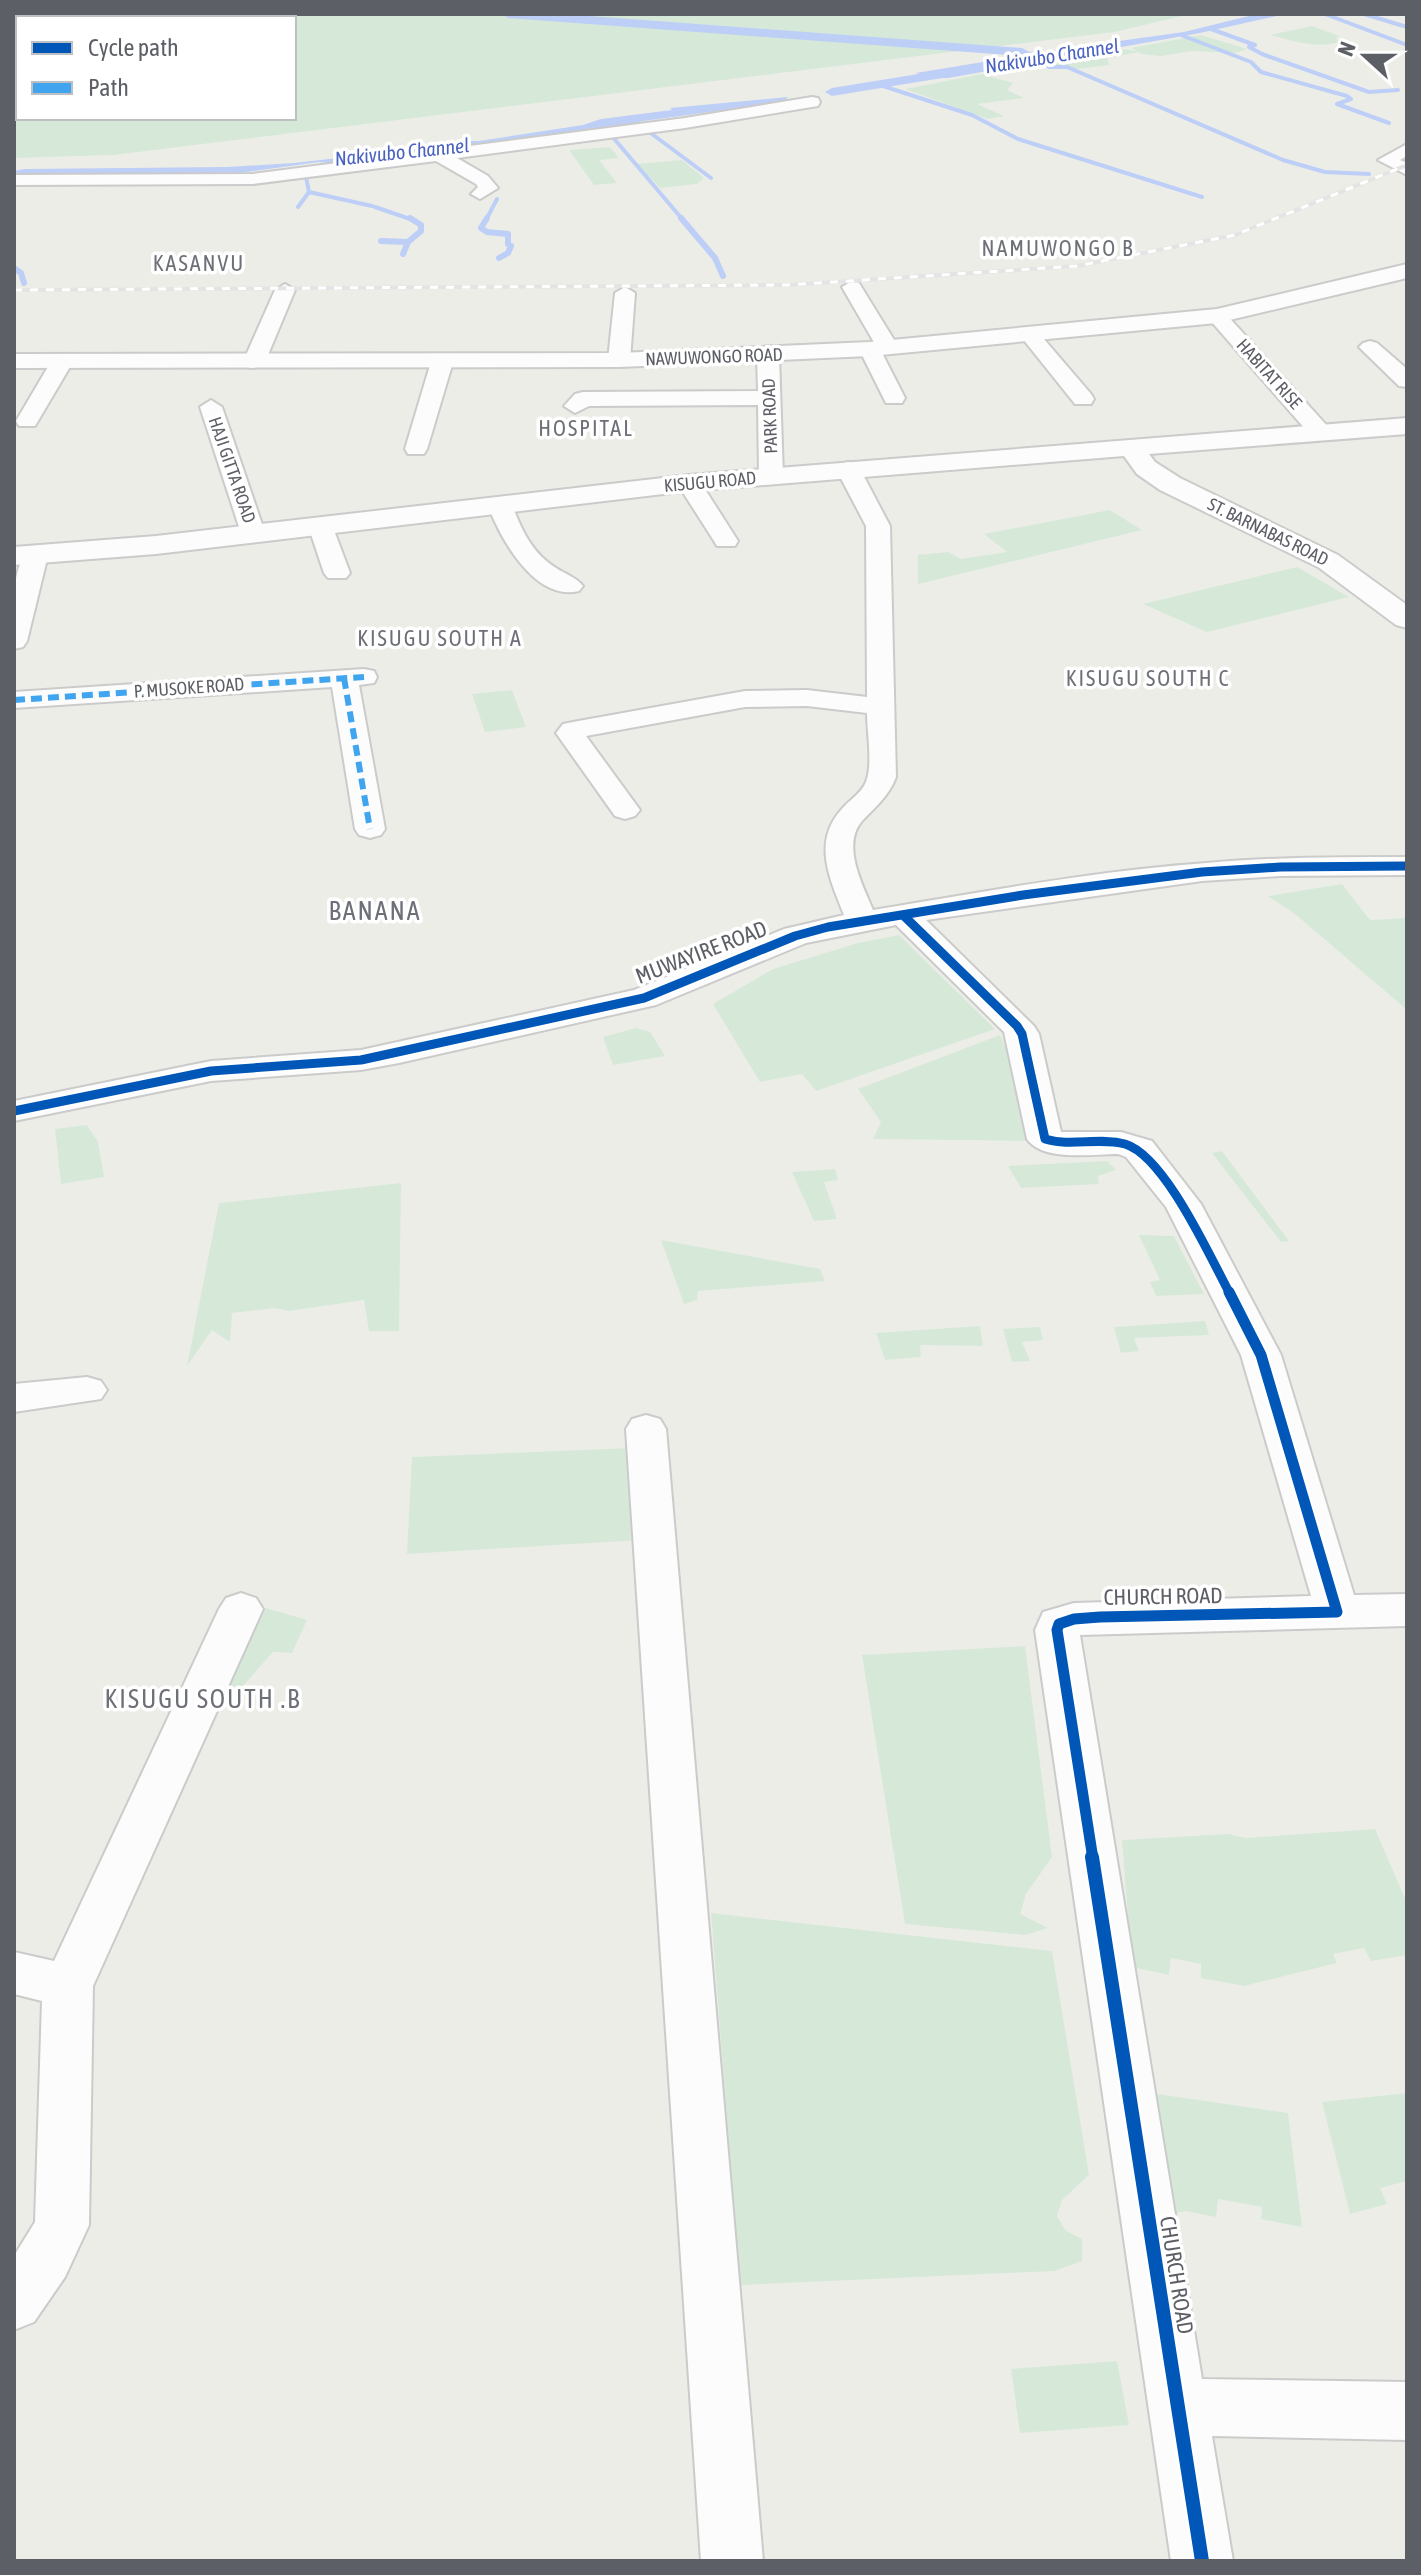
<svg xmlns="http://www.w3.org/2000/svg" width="1421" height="2575" font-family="'Asap Condensed',sans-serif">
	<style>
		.green { fill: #d6e9d9; fill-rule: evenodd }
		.water { fill: #bdcef7 }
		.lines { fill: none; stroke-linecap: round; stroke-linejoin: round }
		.stream-far1 { stroke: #bdcef7; stroke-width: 4 }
		.stream { stroke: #bdcef7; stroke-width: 6 }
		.canal { fill: #bdcef7; fill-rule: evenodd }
		.minor-casing { stroke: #cacbca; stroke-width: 4 }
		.tertiary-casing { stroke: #cacbca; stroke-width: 4 }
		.minor { fill: #fcfcfc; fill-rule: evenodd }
		.tertiary { fill: #fcfcfc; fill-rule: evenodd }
		.rail-casing { stroke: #e4e4e4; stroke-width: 4 }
		.rail { stroke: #fff; stroke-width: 3; stroke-dasharray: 8; stroke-linecap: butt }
		.quiet { stroke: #40a5ee; stroke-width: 6; stroke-dasharray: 11 6; stroke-linecap: butt }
		.cycleway-far2-casing { stroke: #fff; stroke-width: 13 }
		.cycleway-far1-casing { stroke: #fff; stroke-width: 16 }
		.cycleway-casing { stroke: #fff; stroke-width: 19 }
		.cycleway-far2 { stroke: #0057b8; stroke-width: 9 }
		.cycleway-far1 { stroke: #0057b8; stroke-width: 11 }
		.cycleway { stroke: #0057b8; stroke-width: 14 }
		.labels { text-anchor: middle; stroke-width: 7; stroke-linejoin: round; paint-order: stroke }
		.far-street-label { font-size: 18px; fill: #5d5f66; stroke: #fff }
		.far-water-label { font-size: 20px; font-style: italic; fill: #4a63c1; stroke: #fff }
		.far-quarter-label { font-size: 22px; letter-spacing: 2px; fill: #6e7078; stroke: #fff }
		.street-label { font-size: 22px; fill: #5d5f66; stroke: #fff }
		.quarter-label { font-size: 26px; letter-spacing: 2px; fill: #6e7078; stroke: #fff }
	</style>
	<rect width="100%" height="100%" fill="#edede8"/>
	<path class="green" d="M14 14H1191L1114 32 113 155 14 158ZM18 18H294V118H18Z
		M1312 26 1339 36 1335 39 1342 41C1318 50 1294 41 1270 35Z
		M1201 35 1247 49 1235 53 1193 51 1161 56 1142 54 1131 48Z
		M1126 49 1139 52 1107 58 1109 65 1076 69 1045 62Z
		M982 74 1013 83 1007 90 1024 98 977 104 1004 116 988 119 905 89Z
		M610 147 619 158 599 160 617 183 594 185 569 150Z
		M682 160 704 178 697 184 660 188 637 164Z
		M1110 510 1142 530 918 584V555L948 552 961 559 1007 552 984 534Z
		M1297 567 1349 597 1207 632 1143 604Z
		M512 690 526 727 485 732 472 694Z
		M1342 884 1370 920 1407 918V1010L1295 914 1268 896Z
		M899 935 995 1029 816 1091 802 1074 760 1082 713 1004 773 969 858 943Z
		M636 1028 650 1032 665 1056 613 1065 603 1037Z
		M1000 1035 1018 1076 1030 1141 873 1139 881 1122 858 1089Z
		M87 1125 98 1142 104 1177 61 1184 55 1129Z
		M1222 1151 1289 1241 1281 1242 1212 1153Z
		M1107 1161 1116 1170 1098 1176 1099 1184 1021 1188 1008 1166Z
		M835 1169 838 1180 824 1182 837 1219 814 1221 792 1172Z
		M401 1183 399 1331H369L364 1300 289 1311 274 1308 232 1313 230 1342 212 1330 187 1366 219 1203Z
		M1139 1235 1174 1236 1204 1294 1156 1296 1150 1282 1160 1280Z
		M661 1240 820 1269 825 1281 698 1291 697 1300 684 1304Z
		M1205 1321 1209 1335 1134 1338 1139 1351 1121 1353 1114 1327Z
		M980 1326 983 1346 920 1345 921 1357 885 1360 876 1333Z
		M1040 1327 1043 1340 1022 1342 1030 1361 1012 1362 1003 1329Z
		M631 1448 640 1540 407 1554 412 1457Z
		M266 1608 307 1620 292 1653 273 1652 242 1687 219 1693Z
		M1025 1646 1052 1857 1026 1894 1020 1914 1048 1928 1025 1935 905 1924 862 1655Z
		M1375 1829 1407 1903V1955L1371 1961 1364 1948 1333 1954 1337 1963 1244 1986 1201 1978V1964L1171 1958 1169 1975 1132 1967 1122 1840 1228 1834 1246 1838Z
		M711 1913 1052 1951 1089 2175 1062 2200 1057 2216 1066 2231 1082 2239V2261L1054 2271 740 2285Z
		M1137 2091 1288 2113 1302 2227 1261 2219 1262 2207 1218 2199 1216 2217 1185 2211 1161 2216Z
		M1407 2093V2181L1380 2188 1387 2204 1350 2214 1322 2102Z
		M1117 2361 1129 2425 1020 2433 1011 2369Z"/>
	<path class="water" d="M1257 14H1286L1200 33 948 78H932L916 73 1025 55 978 50 1040 52 1184 32Z
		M788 97 784 102 643 121 612 130 565 133 338 164 319 162 225 175 14 177V171L24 169 227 167 294 163 356 156 440 141H479L583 125 601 119 672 110 670 108Z"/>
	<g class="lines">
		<path class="stream-far1" d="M1325 14 1407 45
			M1364 14 1407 27
			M1211 29 1255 45 1249 47 1262 54 1369 92 1398 90
			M1181 35 1251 62 1261 72 1347 96 1351 99 1337 104 1389 123
			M1046 54 1040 59 1049 67H1067L1283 160 1325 172 1369 174
			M880 85 972 115 1018 139 1202 197
			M648 131 711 178
			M611 135 683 220
			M305 172 309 192 372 206
			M298 207 309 192
			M375 207 413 220
			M486 220 497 199"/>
		<path class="stream" d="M487 218 481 228 487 232 508 234V244L511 246 508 253 499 258
			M681 218 715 258 723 276
			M381 241 408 242
			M403 254 408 242 421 231V225L410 218
			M14 268 21 273 24 283"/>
		<path class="canal" d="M501 14H563L1022 48 1029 52 1022 56 508 18Z
			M974 65 979 66V72L832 96 825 92 832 88Z"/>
		<g class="minor-casing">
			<path id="minor" d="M812 97 818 98 820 102 818 106 685 128 457 158 488 176 498 188 480 199 471 194 478 187 476 184 436 161 253 184 14 185V175L253 174 685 118Z
				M1407 144V156L1400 160 1407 163V175L1378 160Z
				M852 281 859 283 899 348 895 352 882 353 905 398 902 403H886L859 349 863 345 875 344 842 287Z
				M285 284 295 290 265 362 254 368 246 367 243 362 275 290Z
				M625 287 635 293 630 360 619 366 608 360 615 293Z
				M1217 310 1224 312 1329 428 1332 433 1329 438H1313L1210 320 1207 316Z
				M1030 329 1037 331 1091 394 1094 399 1091 404H1075L1023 339 1020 335 1023 331Z
				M1370 341 1377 343 1407 369V387L1399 386 1363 351 1359 347 1363 343Z
				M768 350 779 356 783 476 779 481H763L759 476 758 405 589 406 575 413 564 406 575 394 583 392 758 391 757 356Z
				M63 354 74 360 38 421 35 426H19L16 421 55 355Z
				M442 356 453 362 427 449 424 454H408L405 449 431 362Z
				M211 400 222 407 265 533 262 538H244L241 533 200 407Z
				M848 462 856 464 860 469 890 526 896 777C889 796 875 807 862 821 841 845 863 886 873 910 983 892 1094 871 1206 863 1273 857 1340 857 1407 857V875L1280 876 1202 881 926 920 1034 1026 1039 1034 1061 1132H1121L1152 1141 1201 1204 1281 1355 1354 1595 1407 1594V1626L1080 1635 1202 2379 1407 2382V2440L1212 2436 1233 2561H1171L1035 1630 1043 1612 1074 1603 1311 1596 1241 1355 1166 1207 1126 1157 1118 1154C1093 1154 1043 1162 1027 1139L1004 1032 896 925 806 943 656 1005 399 1063 361 1070 211 1081 14 1121V1101L211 1061 361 1050 634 990 784 929 844 915C830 879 812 843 841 810 849 800 861 794 866 782 873 764 867 733 867 713L807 706 745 707 586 736 640 810 635 816 625 819 615 816 556 733 563 724 573 722 745 691 807 690 867 697 866 526 836 469 840 464Z
				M689 476 697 478 701 483 738 541 735 546H717L714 541 677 483 681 478Z
				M500 498 508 500 512 505C522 531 532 553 556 568 565 574 576 577 583 586L579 591C535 602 500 538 488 505L492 500Z
				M320 518 329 520 332 525 350 573 346 578H328L324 573 308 525 311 520Z
				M36 548 45 550 48 555 27 641 23 647 14 649C14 617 9 577 27 550Z
				M364 669 374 671 377 677 374 683 359 685 385 829 381 835 370 838 359 835 355 829 332 687 14 708V692Z
				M87 1377 101 1381 107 1390 101 1399 14 1412V1384Z
				M646 1415 660 1419 666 1429 763 2561H701L626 1429 632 1419Z
				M241 1593 256 1598 263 1609 93 1986 89 2225 65 2277 34 2322 14 2330V2256L35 2222 42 2001 14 1994V1952L54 1961 219 1609 226 1598Z"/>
		</g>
		<g class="tertiary-casing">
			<path id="tertiary" d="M1407 264V278L1217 323 870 356 619 367 14 368V354L619 353 870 342 1217 309Z
				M1407 418V434L1149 454 1155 462 1180 478 1338 555 1407 605V628L1396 625 1318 567 1160 490 1137 474 1124 456 689 491 156 554 14 565V547L156 536 689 475Z"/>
		</g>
		<use href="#minor" class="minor"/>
		<use href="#tertiary" class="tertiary"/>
		<g class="rail-casing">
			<path id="rail" d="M14 290 788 285 1077 266 1235 235 1407 165"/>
		</g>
		<use href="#rail" class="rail"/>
		<path class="quiet" d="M344 678 370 829
			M14 700 364 677"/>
		<g class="cycleway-far2-casing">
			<path id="cycleway-far2" d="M903 915 1017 1026 1022 1034 1045 1139C1071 1147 1099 1137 1125 1144 1165 1156 1210 1257 1230 1294
				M14 1111 211 1071 361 1060 644 998 795 936 828 927 1023 895 1202 872 1280 867 1407 866"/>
		</g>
		<g class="cycleway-far1-casing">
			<path id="cycleway-far1" d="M1093 1859 1057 1630 1059 1624 1074 1619 1100 1617 1337 1612 1261 1355 1229 1292"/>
		</g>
		<g class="cycleway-casing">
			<path id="cycleway" d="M1092 1857 1202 2561"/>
		</g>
		<use href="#cycleway-far2" class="cycleway-far2"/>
		<use href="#cycleway-far1" class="cycleway-far1"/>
		<use href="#cycleway" class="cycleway"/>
	</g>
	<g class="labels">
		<g class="far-street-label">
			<text transform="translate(714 357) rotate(-2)" y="6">NAWUWONGO ROAD</text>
			<text transform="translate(1269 374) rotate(48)" y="6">HABITAT RISE</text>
			<text transform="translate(770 416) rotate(-92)" y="6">PARK ROAD</text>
			<text transform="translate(232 470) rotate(71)" y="6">HAJI GITTA ROAD</text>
			<text transform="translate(710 482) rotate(-5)" y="6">KISUGU ROAD</text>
			<text transform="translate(1268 532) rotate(26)" y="6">ST. BARNABAS ROAD</text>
			<text transform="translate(189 688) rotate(-4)" y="6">P. MUSOKE ROAD</text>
		</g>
		<g class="far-water-label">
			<text transform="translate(1052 56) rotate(-9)" y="7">Nakivubo Channel</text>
			<text transform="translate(402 152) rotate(-6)" y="7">Nakivubo Channel</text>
		</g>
		<g class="far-quarter-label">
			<text x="1058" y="256">NAMUWONGO B</text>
			<text x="199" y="271">KASANVU</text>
			<text x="586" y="436">HOSPITAL</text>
			<text x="440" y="646">KISUGU SOUTH A</text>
			<text x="1148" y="686">KISUGU SOUTH C</text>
		</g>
		<g class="street-label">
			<text transform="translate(701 952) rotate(-21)" y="8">MUWAYIRE ROAD</text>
			<text transform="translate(1163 1596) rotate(-1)" y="8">CHURCH ROAD</text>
			<text transform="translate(1177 2275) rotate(81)" y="8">CHURCH ROAD</text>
		</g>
		<g class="quarter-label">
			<text x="375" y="920">BANANA</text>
			<text x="203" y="1708">KISUGU SOUTH .B</text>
		</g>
	</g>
	<rect width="1421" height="2575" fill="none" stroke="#5d5f66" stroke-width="32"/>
	<rect x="16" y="16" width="280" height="104" fill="#ffffff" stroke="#bebfc2" stroke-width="2"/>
	<rect x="32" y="42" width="40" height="12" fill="#0057b8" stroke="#bebfc2" stroke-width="2"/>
	<text x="88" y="56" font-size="24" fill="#5d5f66">Cycle path</text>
	<rect x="32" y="82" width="40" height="12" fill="#40a5ee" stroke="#bebfc2" stroke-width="2"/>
	<text x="88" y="96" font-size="24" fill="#5d5f66">Path</text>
	<g transform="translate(1365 56) rotate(291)" stroke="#ffffff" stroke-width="6" paint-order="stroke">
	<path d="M0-6L14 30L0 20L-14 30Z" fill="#5d5f66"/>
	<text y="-12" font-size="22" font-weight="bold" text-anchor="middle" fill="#5d5f66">N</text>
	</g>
</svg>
